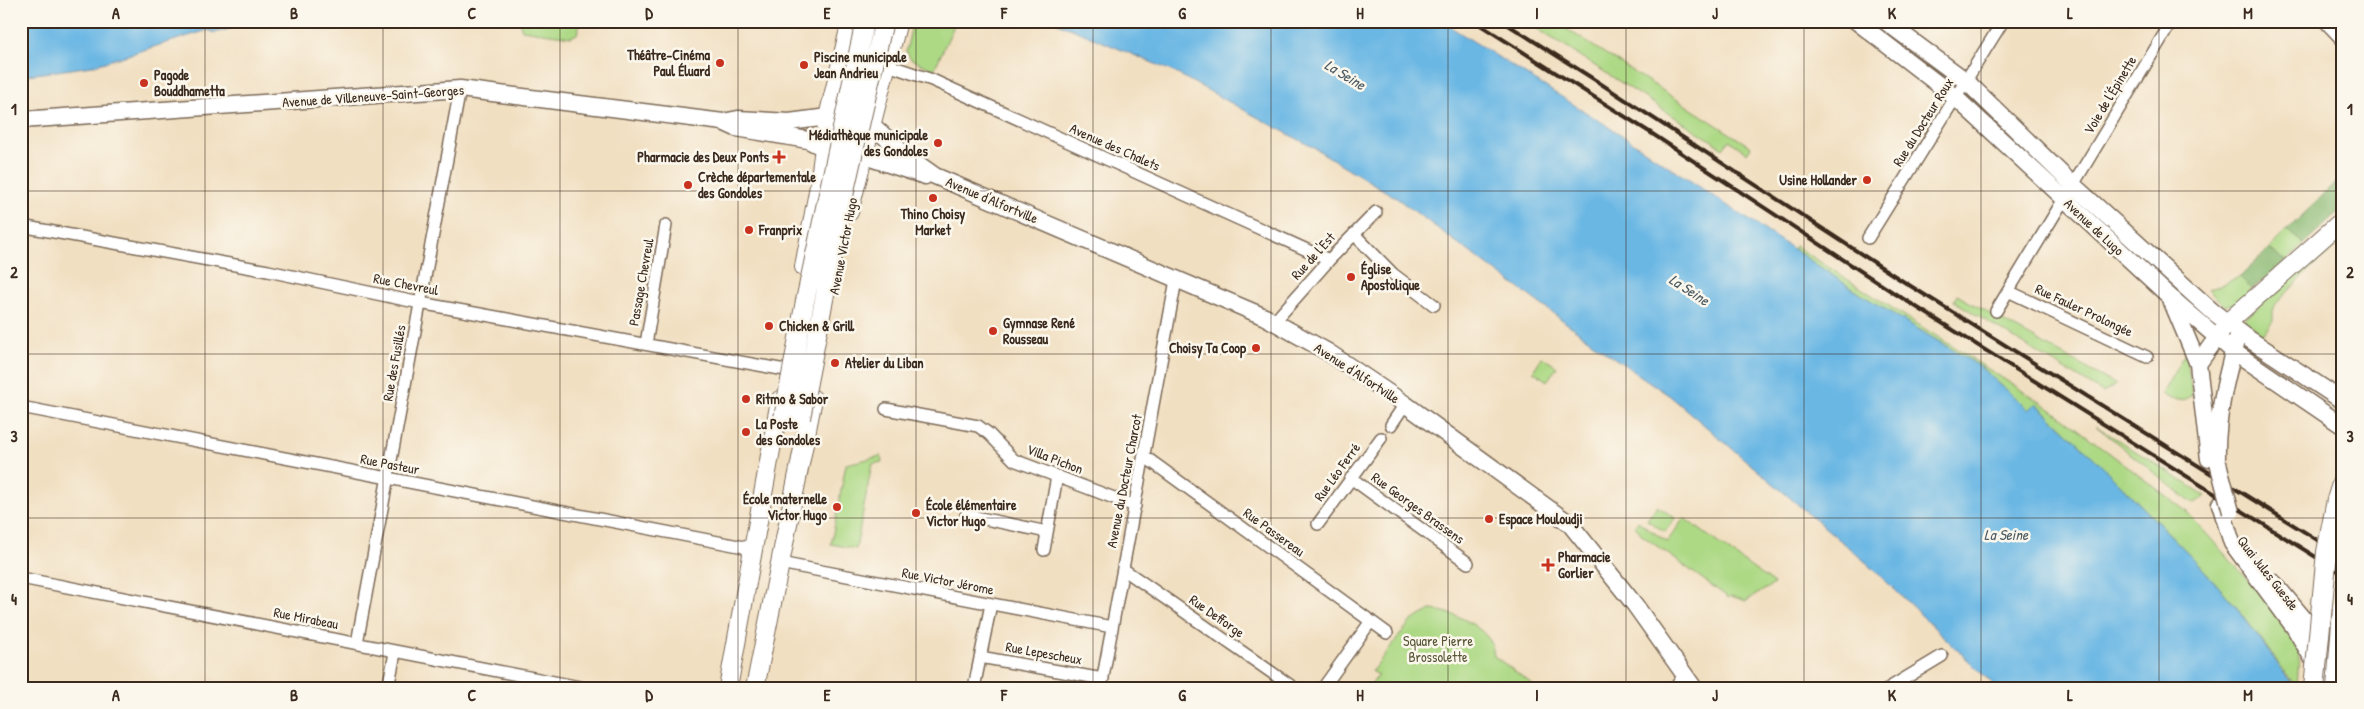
<svg xmlns="http://www.w3.org/2000/svg" width="2364" height="709" font-family="'Patrick Hand',sans-serif">
	<style>
		.green { fill: #add985; stroke: #748252 }
		.forest { fill: #8ab972; stroke: #627248 }
		.water { fill: #6bb7e4; stroke: #537081 }
		.lines { fill: none; stroke-linecap: round; stroke-linejoin: round }
		.minor-casing { stroke: #7b6957; stroke-width: 14 }
		.secondary-casing { stroke: #7b6957; stroke-width: 19 }
		.primary-casing { stroke: #7b6957; stroke-width: 20 }
		.motorway-casing { stroke: #7b6957; stroke-width: 22 }
		.minor { stroke: #fff; stroke-width: 11 }
		.secondary { stroke: #fff; stroke-width: 16 }
		.primary { stroke: #fff; stroke-width: 18 }
		.motorway { stroke: #fff; stroke-width: 20 }
		.rail { stroke: #3b2a1e; stroke-width: 4 }
		.secondary-bridge-casing { stroke: #7b6957; stroke-width: 19; stroke-linecap: butt }
		.primary-bridge-casing { stroke: #7b6957; stroke-width: 20; stroke-linecap: butt }
		.motorway-bridge-casing { stroke: #7b6957; stroke-width: 22; stroke-linecap: butt }
		.secondary-bridge { stroke: #fff; stroke-width: 16 }
		.primary-bridge { stroke: #fff; stroke-width: 18 }
		.motorway-bridge { stroke: #fff; stroke-width: 20 }
		.grid { fill: none; stroke: #3b2a1e; stroke-width: 1; stroke-opacity: 0.55 }
		.poi-dot { fill: #c8321e; stroke: #fbf7ec; stroke-width: 2 }
		.labels { text-anchor: middle; stroke-width: 5; stroke-linejoin: round; paint-order: stroke }
		.poi-label { font-size: 14px; font-weight: bold; fill: #3b2a1e; stroke: #fbf7ec; text-anchor: start }
		.street-label { font-size: 14px; fill: #3b2a1e; stroke: #fbf7ec }
		.park-label { font-size: 14px; fill: #585638; stroke: #fbf7ec }
		.water-label { font-size: 15px; font-style: italic; fill: #4c5b63; stroke: #fbf7ec }
		.neatline { fill: none; stroke: #3b2a1e; stroke-width: 2 }
		.grid-label { font-size: 16px; text-anchor: middle; font-weight: bold; fill: #3b2a1e }
	</style>
	<rect width="100%" height="100%" fill="#fbf7ec"/>
	<filter id="ink" filterUnits="userSpaceOnUse"><feTurbulence type="fractalNoise" baseFrequency=".02" numOctaves="2"/><feDisplacementMap in="SourceGraphic" scale="10" xChannelSelector="R" yChannelSelector="G"/><feConvolveMatrix kernelMatrix="1 2 1 2 8 2 1 2 1" color-interpolation-filters="sRGB"/></filter>
	<filter id="wash" filterUnits="userSpaceOnUse"><feTurbulence type="fractalNoise" baseFrequency=".0096" numOctaves="4" result="noise"/><feDisplacementMap in="SourceGraphic" scale="20" xChannelSelector="R" yChannelSelector="G"/><feGaussianBlur stdDeviation="1.12" result="paint"/><feColorMatrix in="noise" values="0 0 0 0 0 0 0 0 0 0 0 0 0 0 0 0 0 1.4 0 .05"/><feComposite in="paint" operator="in"/></filter>
	<g filter="url(#wash)">
		<rect width="100%" height="100%" fill="#f1dfc1"/>
		<path class="green" d="M519 21H581L577 34 571 37 522 30Z
			M913 21H956L934 70 911 59 906 51Z
			M1525 21H1554L1751 147 1747 153 1729 140 1723 148Z
			M2287 230 2304 244 2286 261 2269 249Z
			M2343 233V242L2310 269 2273 307V320L2263 335 2244 319Z
			M1795 246 2054 411 2186 511 2300 638 2297 688 2235 605 2194 559 2087 451 2036 403 2029 410 1979 366 1862 295 1793 249Z
			M2240 277 2252 289 2235 303 2225 306 2208 290Z
			M1957 295 2116 385 2103 393 1954 301Z
			M2186 351 2192 395C2181 403 2173 401 2162 394Z
			M1542 357 1557 367 1547 381 1533 371Z
			M2096 426 2206 496 2193 504Z
			M881 456 882 462 873 464 871 469 856 549 831 544 846 464Z
			M1657 506 1675 518 1665 532 1647 520Z
			M1684 518 1774 584 1746 601 1731 596 1729 598 1643 536 1635 526 1638 521 1667 542Z
			M1431 610C1452 611 1482 625 1492 644 1493 647 1493 653 1494 656L1532 684 1530 688H1369L1378 675 1372 671 1411 621Z"/>
		<path class="forest" d="M2343 176V208L2304 244 2287 230Z
			M2269 249 2286 261 2252 289 2240 277Z"/>
		<path class="water" d="M21 21H255L215 33 208 30 92 66 21 76Z
			M1053 21H1441L1614 130 1862 295 1979 366 2029 410 2036 403 2087 451 2194 559 2235 605 2295 688H1997L1868 564 1670 396 1607 353 1395 197 1316 149 1172 71Z"/>
	</g>
	<g filter="url(#ink)">
		<g class="lines">
			<g class="minor-casing">
				<path id="minor" d="M2324 21 2343 41
					M888 65 932 80 1329 260
					M2073 185 2172 21
					M21 226 268 271 420 303 785 370
					M1354 234 1393 274 1434 305
					M1868 238 2003 21
					M2008 291 2147 357
					M1996 311 2064 199
					M1275 321 1329 260 1376 212
					M646 344 666 225
					M21 407 744 547 751 554
					M886 409 978 426 989 434 1014 460 1135 506
					M1391 425 1405 404
					M1144 456 1387 633
					M1351 478 1468 563
					M966 515 1047 532
					M1318 524 1381 438
					M1044 550 1057 476
					M782 557 785 562 790 565 1112 627
					M1123 569 1294 688
					M21 578 585 688
					M357 643 460 89
					M980 657 1103 679
					M388 688 395 653
					M974 688 991 604
					M1101 688 1176 280
					M1323 688 1371 621
					M1675 688 1685 674
					M1889 688 1942 656"/>
			</g>
			<g class="secondary-casing">
				<path id="secondary" d="M1856 21 1956 98 2169 296 2233 351 2343 426
					M1885 21 1966 81 2073 185 2212 311 2249 339 2343 401
					M21 120 460 89 723 122 736 128 808 140 824 148 864 156 925 176
					M723 122 738 119 789 122 828 117 872 125 904 154 935 176 1265 317 1328 352 1405 404 1570 524 1635 605 1694 688
					M2172 302 2198 364 2209 459
					M2198 364 2223 329
					M2217 457C2216 419 2226 378 2236 341
					M2220 504 2232 543 2294 627 2330 688
					M2274 583 2304 619 2339 680"/>
			</g>
			<g class="primary-casing">
				<path id="primary" d="M849 212 898 21
					M804 267 819 186 828 117 851 21
					M2227 323 2343 220
					M728 688 780 400
					M755 688 813 399"/>
			</g>
			<g class="motorway-casing">
				<path id="motorway" d="M2337 500 2343 481"/>
			</g>
			<use href="#minor" class="minor"/>
			<use href="#secondary" class="secondary"/>
			<use href="#primary" class="primary"/>
			<use href="#motorway" class="motorway"/>
			<path class="rail" d="M1474 21 1651 133 1894 293 2343 574
				M1502 21 1592 78 1901 280 2343 556"/>
			<g class="secondary-bridge-casing">
				<path id="secondary-bridge" d="M2218 463 2231 512"/>
			</g>
			<g class="primary-bridge-casing">
				<path id="primary-bridge" d="M783 418 805 301 865 21
					M801 418 846 186 884 21"/>
			</g>
			<g class="motorway-bridge-casing">
				<path id="motorway-bridge" d="M2314 688 2327 552 2337 500
					M2337 688 2343 609"/>
			</g>
			<use href="#secondary-bridge" class="secondary-bridge"/>
			<use href="#primary-bridge" class="primary-bridge"/>
			<use href="#motorway-bridge" class="motorway-bridge"/>
		</g>
	</g>
	<path class="grid" d="M205 21V688M383 21V688M560 21V688M738 21V688M916 21V688M1093 21V688M1271 21V688M1448 21V688M1626 21V688M1804 21V688M1981 21V688M2159 21V688M21 191H2343M21 354H2343M21 518H2343"/>
	<g class="poi-dot">
		<circle cx="720" cy="63" r="5"/>
		<circle cx="804" cy="65" r="5"/>
		<circle cx="144" cy="83" r="5"/>
		<circle cx="938" cy="143" r="5"/>
		<path d="M776.5 149.5h5v5h5v5h-5v5h-5v-5h-5v-5h5z"/>
		<circle cx="1867" cy="180" r="5"/>
		<circle cx="688" cy="185" r="5"/>
		<circle cx="933" cy="198" r="5"/>
		<circle cx="749" cy="230" r="5"/>
		<circle cx="1351" cy="277" r="5"/>
		<circle cx="769" cy="326" r="5"/>
		<circle cx="993" cy="331" r="5"/>
		<circle cx="1256" cy="348" r="5"/>
		<circle cx="835" cy="363" r="5"/>
		<circle cx="746" cy="399" r="5"/>
		<circle cx="746" cy="432" r="5"/>
		<circle cx="837" cy="507" r="5"/>
		<circle cx="916" cy="513" r="5"/>
		<circle cx="1489" cy="519" r="5"/>
		<path d="M1545.5 557.5h5v5h5v5h-5v5h-5v-5h-5v-5h5z"/>
	</g>
	<g class="labels">
		<g class="poi-label">
			<text x="710" y="60" text-anchor="end">Théâtre-Cinéma<tspan x="710" dy="16">Paul Éluard</tspan></text>
			<text x="814" y="62">Piscine municipale<tspan x="814" dy="16">Jean Andrieu</tspan></text>
			<text x="154" y="80">Pagode<tspan x="154" dy="16">Bouddhametta</tspan></text>
			<text x="928" y="140" text-anchor="end">Médiathèque municipale<tspan x="928" dy="16">des Gondoles</tspan></text>
			<text x="769" y="162" text-anchor="end">Pharmacie des Deux Ponts</text>
			<text x="698" y="182">Crèche départementale<tspan x="698" dy="16">des Gondoles</tspan></text>
			<text x="1857" y="185" text-anchor="end">Usine Hollander</text>
			<text x="933" y="219" text-anchor="middle">Thino Choisy<tspan x="933" dy="16">Market</tspan></text>
			<text x="759" y="235">Franprix</text>
			<text x="1361" y="274">Église<tspan x="1361" dy="16">Apostolique</tspan></text>
			<text x="1003" y="328">Gymnase René<tspan x="1003" dy="16">Rousseau</tspan></text>
			<text x="779" y="331">Chicken &amp; Grill</text>
			<text x="1246" y="353" text-anchor="end">Choisy Ta Coop</text>
			<text x="845" y="368">Atelier du Liban</text>
			<text x="756" y="404">Ritmo &amp; Sabor</text>
			<text x="756" y="429">La Poste<tspan x="756" dy="16">des Gondoles</tspan></text>
			<text x="827" y="504" text-anchor="end">École maternelle<tspan x="827" dy="16">Victor Hugo</tspan></text>
			<text x="926" y="510">École élémentaire<tspan x="926" dy="16">Victor Hugo</tspan></text>
			<text x="1499" y="524">Espace Mouloudji</text>
			<text x="1558" y="562">Pharmacie<tspan x="1558" dy="16">Gorlier</tspan></text>
		</g>
		<g class="street-label">
			<text transform="translate(2110 95) rotate(-59)" y="5">Voie de l'Épinette</text>
			<text transform="translate(373 96) rotate(-4)" y="5">Avenue de Villeneuve-Saint-Georges</text>
			<text transform="translate(1923 122) rotate(-58)" y="5">Rue du Docteur Roux</text>
			<text transform="translate(1115 147) rotate(24)" y="5">Avenue des Chalets</text>
			<text transform="translate(992 200) rotate(23)" y="5">Avenue d'Alfortville</text>
			<text transform="translate(2094 227) rotate(43)" y="5">Avenue de Lugo</text>
			<text transform="translate(843 246) rotate(-79)" y="5">Avenue Victor Hugo</text>
			<text transform="translate(1313 256) rotate(-48)" y="5">Rue de l'Est</text>
			<text transform="translate(641 282) rotate(-80)" y="5">Passage Chevreul</text>
			<text transform="translate(406 284) rotate(11)" y="5">Rue Chevreul</text>
			<text transform="translate(2084 310) rotate(25)" y="5">Rue Fauler Prolongée</text>
			<text transform="translate(394 363) rotate(-80)" y="5">Rue des Fusillés</text>
			<text transform="translate(1357 373) rotate(33)" y="5">Avenue d'Alfortville</text>
			<text transform="translate(1055 459) rotate(21)" y="5">Villa Pichon</text>
			<text transform="translate(390 464) rotate(11)" y="5">Rue Pasteur</text>
			<text transform="translate(1337 472) rotate(-54)" y="5">Rue Léo Ferré</text>
			<text transform="translate(1124 481) rotate(-79)" y="5">Avenue du Docteur Charcot</text>
			<text transform="translate(1418 508) rotate(36)" y="5">Rue Georges Brassens</text>
			<text transform="translate(1274 532) rotate(36)" y="5">Rue Passereau</text>
			<text transform="translate(2268 573) rotate(52)" y="5">Quai Jules Guesde</text>
			<text transform="translate(948 581) rotate(11)" y="5">Rue Victor Jérome</text>
			<text transform="translate(1217 616) rotate(35)" y="5">Rue Defforge</text>
			<text transform="translate(306 618) rotate(11)" y="5">Rue Mirabeau</text>
			<text transform="translate(1044 653) rotate(10)" y="5">Rue Lepescheux</text>
		</g>
		<g class="park-label">
			<text x="1438" y="646">Square Pierre<tspan x="1438" dy="16">Brossolette</tspan></text>
		</g>
		<g class="water-label">
			<text transform="translate(1345 75) rotate(31)" y="5">La Seine</text>
			<text transform="translate(1689 290) rotate(33)" y="5">La Seine</text>
			<text x="2006" y="540">La Seine</text>
		</g>
	</g>
	<rect width="2364" height="709" fill="none" stroke="#fbf7ec" stroke-width="55"/>
	<rect x="28" y="28" width="2308" height="654" class="neatline"/>
	<g class="grid-label">
		<text x="116" y="19">A</text>
		<text x="294" y="19">B</text>
		<text x="472" y="19">C</text>
		<text x="649" y="19">D</text>
		<text x="827" y="19">E</text>
		<text x="1004" y="19">F</text>
		<text x="1182" y="19">G</text>
		<text x="1360" y="19">H</text>
		<text x="1537" y="19">I</text>
		<text x="1715" y="19">J</text>
		<text x="1892" y="19">K</text>
		<text x="2070" y="19">L</text>
		<text x="2248" y="19">M</text>
		<text x="14" y="115">1</text>
		<text x="2350" y="115">1</text>
		<text x="14" y="278">2</text>
		<text x="2350" y="278">2</text>
		<text x="14" y="442">3</text>
		<text x="2350" y="442">3</text>
		<text x="14" y="605">4</text>
		<text x="2350" y="605">4</text>
		<text x="116" y="701">A</text>
		<text x="294" y="701">B</text>
		<text x="472" y="701">C</text>
		<text x="649" y="701">D</text>
		<text x="827" y="701">E</text>
		<text x="1004" y="701">F</text>
		<text x="1182" y="701">G</text>
		<text x="1360" y="701">H</text>
		<text x="1537" y="701">I</text>
		<text x="1715" y="701">J</text>
		<text x="1892" y="701">K</text>
		<text x="2070" y="701">L</text>
		<text x="2248" y="701">M</text>
	</g>
</svg>
